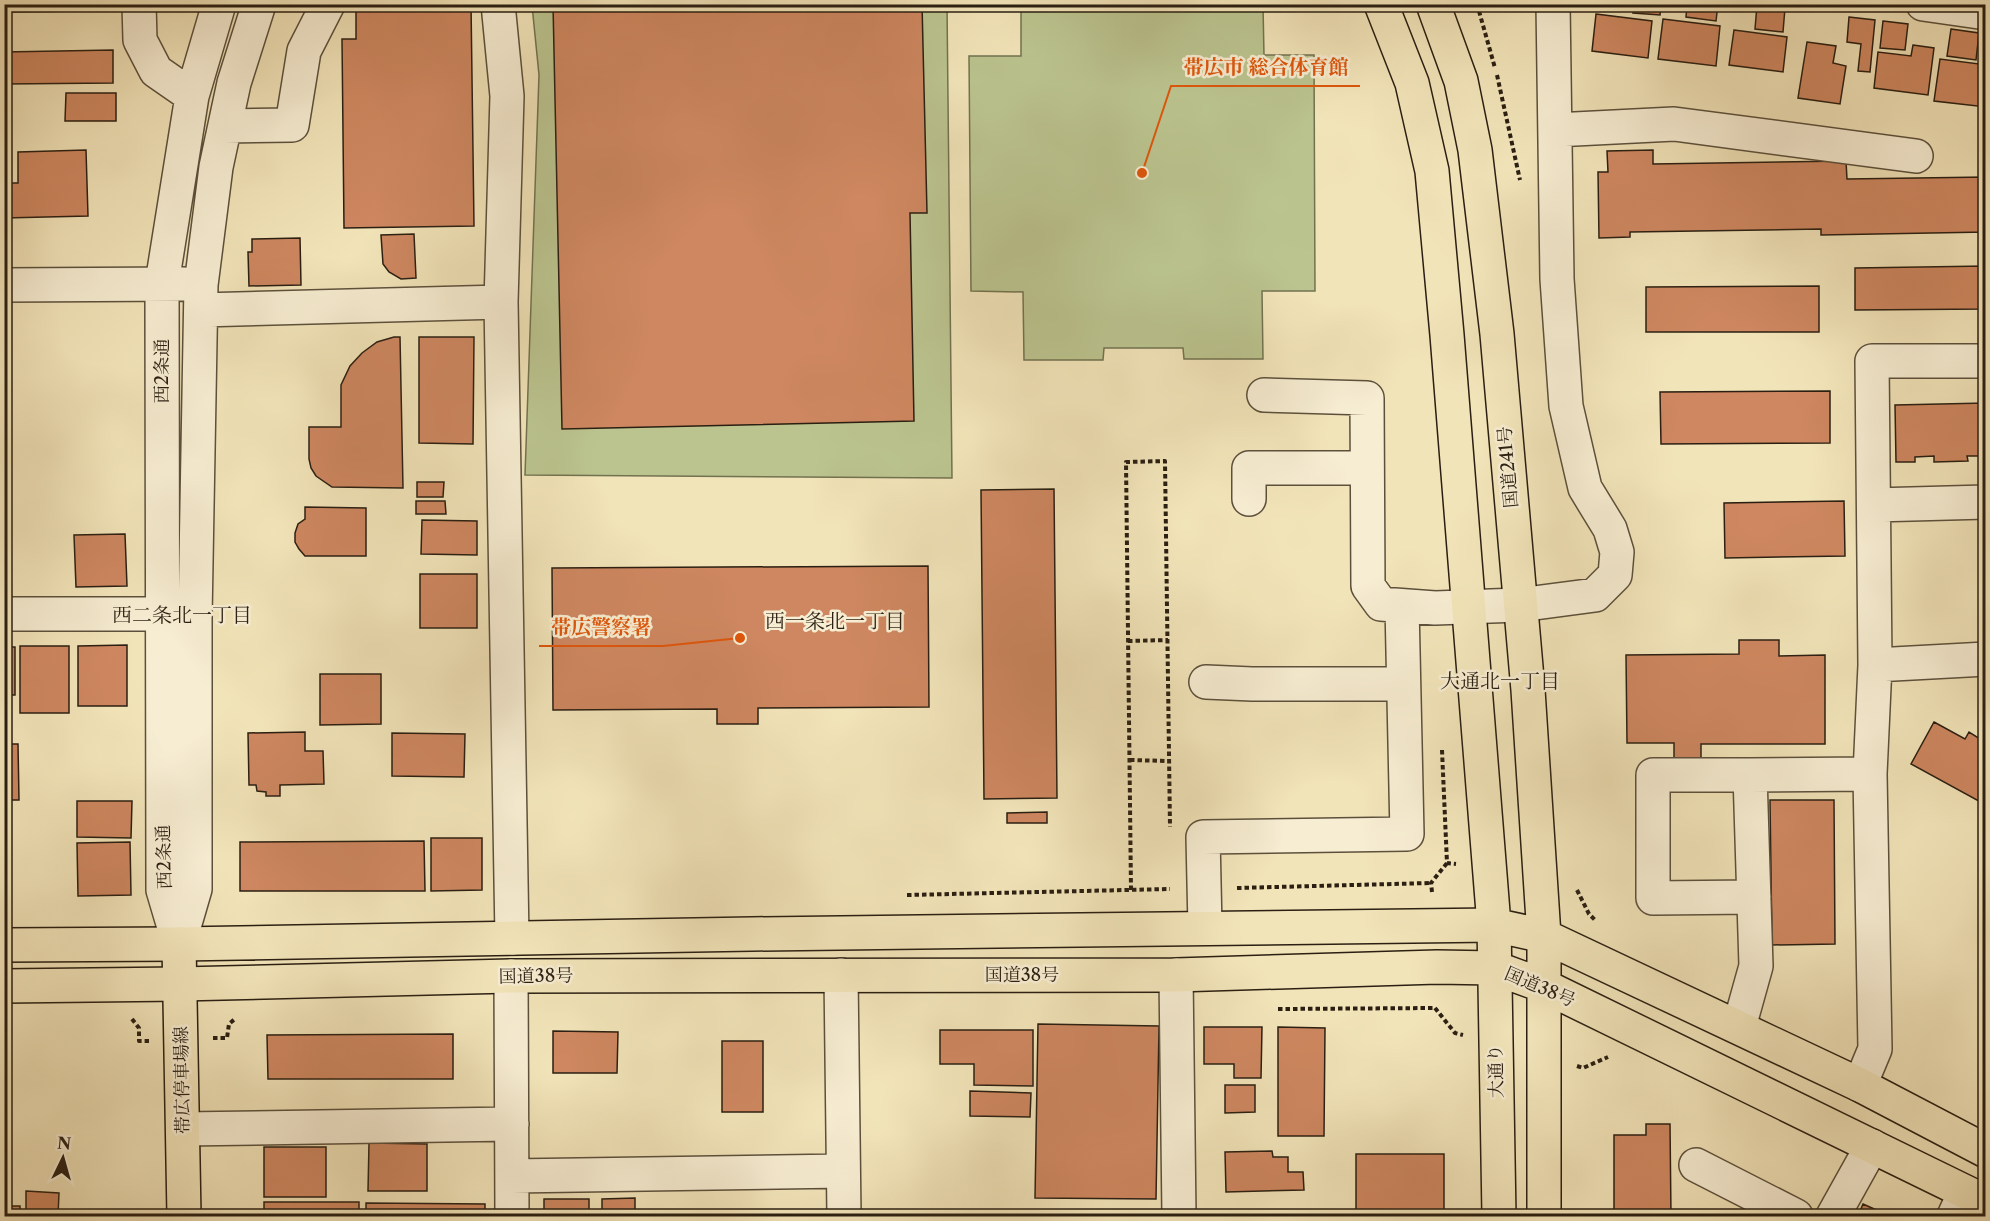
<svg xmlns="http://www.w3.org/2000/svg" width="1990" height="1221" font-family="'Libre Caslon Text','Noto Serif JP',serif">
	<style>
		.green { fill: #bbc48f; stroke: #727250; stroke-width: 1.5 }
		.building { fill: #ce8760; stroke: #2a1f12; stroke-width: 1.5 }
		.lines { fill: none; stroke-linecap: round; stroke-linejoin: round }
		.minor-casing { stroke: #5c503c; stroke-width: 36 }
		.major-casing { stroke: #2a1f12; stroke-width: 36 }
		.highway-casing { stroke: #2a1f12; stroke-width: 36 }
		.path { stroke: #2a1f12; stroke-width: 4; stroke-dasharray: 4.5 3; stroke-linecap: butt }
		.minor { stroke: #f7edd2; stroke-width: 33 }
		.major { stroke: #f2e4b9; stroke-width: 33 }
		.highway { stroke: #f2e4b9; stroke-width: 33 }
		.labels { text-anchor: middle; stroke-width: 5; stroke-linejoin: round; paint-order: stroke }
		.street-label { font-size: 18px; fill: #2a1f12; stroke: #f7edd2 }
		.neighbourhood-label { font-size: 20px; fill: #2a1f12; stroke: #f7edd2 }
		.leader { fill: none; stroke: #de560c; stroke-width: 2 }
		.callout-dot { fill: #de560c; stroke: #f7edd2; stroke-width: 2 }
		.callout-label { font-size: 20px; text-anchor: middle; font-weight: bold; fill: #de560c; stroke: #f7edd2; stroke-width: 5; stroke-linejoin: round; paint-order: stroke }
	</style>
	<rect width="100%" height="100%" fill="#f2e4b9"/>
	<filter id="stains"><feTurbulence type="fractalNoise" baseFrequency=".00333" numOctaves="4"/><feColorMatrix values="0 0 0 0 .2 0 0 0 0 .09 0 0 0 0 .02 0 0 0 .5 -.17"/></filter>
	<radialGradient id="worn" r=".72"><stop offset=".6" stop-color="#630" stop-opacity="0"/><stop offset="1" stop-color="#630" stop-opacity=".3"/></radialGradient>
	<path class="green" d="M1021 4 1263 5 1264 55H1314L1315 291H1262L1263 359H1184L1183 348H1104L1103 360H1024L1023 292 971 291 969 56H1021Z
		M532 5H947L952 478 525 475 539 75Z"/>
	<path class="building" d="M4 4H83V11L4 12Z
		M395 4H471L474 226 344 228 342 39H356V9L395 8Z
		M553 4H922L927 213H910L914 421 562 429Z
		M1634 4H1661L1660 15 1633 13Z
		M1687 4H1718L1716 21 1686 17Z
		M1757 5 1785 8 1783 32 1755 29Z
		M1596 14 1652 21 1648 58 1592 51Z
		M1849 17 1875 20 1870 72 1858 71 1861 44 1847 42Z
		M1663 19 1720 26 1716 66 1658 59Z
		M1883 21 1908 24 1905 50 1880 48Z
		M1951 29 1979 33 1976 60 1947 56Z
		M1734 30 1787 37 1783 72 1729 65Z
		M1807 42 1836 46 1833 63 1846 66 1840 104 1798 98Z
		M1913 45 1934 48 1928 95 1874 88 1878 52 1911 56Z
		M113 50V83L4 84V52Z
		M1980 56 1986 57V107L1934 101 1940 59 1979 64Z
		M66 93H116V121H65Z
		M86 150 88 216 4 218V183H18V152Z
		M1653 150V164L1846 161 1847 179 1986 177V232L1821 235V229L1630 232V237L1599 238 1598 172H1608L1607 151Z
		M414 234 416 278 401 279 389 272 383 264 381 235Z
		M300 238 301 285 249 286 248 252H252V239Z
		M1986 266V309L1855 310V268Z
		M1819 286V332H1646V287Z
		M394 337H400L403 488 332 487 316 476 311 468 309 459V427H341V385L350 366 362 353 377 342Z
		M419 337H474L473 444 419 443Z
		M1830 391V443L1661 444 1660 392Z
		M1986 403V456H1967L1968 461 1934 462V456L1915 457V462H1896L1895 405Z
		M417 482H444L443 497H417Z
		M1054 489 1057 798 984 799 981 490Z
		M416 501H445L446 514H416Z
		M1844 501 1845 556 1725 558 1724 503Z
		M305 507 366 508V556H305L299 549 295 542V533L298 524 305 519Z
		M422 520 477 521V555L421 554Z
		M125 534 127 586 76 587 74 535Z
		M928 566 929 707 758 708V724H717V709L553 710 552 568Z
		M420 574H477V628H420Z
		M1739 640H1779V656L1825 655V744H1701V760H1674V743H1627L1626 655 1739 654Z
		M127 645V706H78V646Z
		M20 646H69V713H20Z
		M4 647H15V695H4Z
		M320 674H381V724L320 725Z
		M1934 722 1965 739 1969 732 1985 742 1982 747 1986 749V805L1911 764Z
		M305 732V751H323L324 784 280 785V796H266V792L257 791 256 785H249L248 733Z
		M392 733 465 734 464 777 392 776Z
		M4 744H18L19 800H4Z
		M1770 800H1834L1835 944 1772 945Z
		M77 801H132L131 838 77 837Z
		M1047 812V823H1007V813Z
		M431 838H482V890L431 891Z
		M424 841 425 891H240V842Z
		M130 842 131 895 78 896 77 843Z
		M1038 1024 1159 1026 1156 1199 1035 1198Z
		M1204 1027H1262L1261 1078H1234V1064H1204Z
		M1278 1027 1325 1028 1324 1136H1278Z
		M940 1030H1033V1086L974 1085V1064H940Z
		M553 1031 618 1032 617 1073H553Z
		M453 1034V1079H268L267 1035Z
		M722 1041H763V1112H722Z
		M1225 1085H1255V1112L1225 1113Z
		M970 1091 1031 1093 1030 1117 970 1116Z
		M1646 1124H1670L1671 1216H1614V1135H1646Z
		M369 1143 427 1144V1191H368Z
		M264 1147H326V1197H264Z
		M1272 1151 1273 1157H1288V1172H1303L1304 1190 1226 1192 1225 1152Z
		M1356 1154H1444V1216H1356Z
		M26 1191 59 1193 58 1216H26Z
		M635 1198V1216H602V1199Z
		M544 1199H589V1216H544Z
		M264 1202H359V1216H264Z
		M366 1203 485 1204V1216H366Z
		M1863 1204 1890 1216H1858Z
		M4 1206H20V1216H4Z
		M1124 1210 1156 1211V1216H1124Z
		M1318 1211V1216H1234V1212Z
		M972 1214 1029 1215V1216H972Z"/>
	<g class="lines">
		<g class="minor-casing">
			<path id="minor" d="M139 4 140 40 156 71 192 96
				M498 4 507 96 501 302
				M1923 4 1986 13
				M225 126 292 125 304 51 328 4
				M1555 130 1674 124 1916 156
				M4 285 184 284
				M201 310 501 302 512 938
				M1264 395 1367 398 1368 586 1381 604 1435 608 1519 605 1595 595 1615 575 1617 552 1610 529 1585 488 1566 406 1557 279 1553 4
				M1249 499V468H1367
				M1874 505 1986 502
				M4 614H162
				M1875 665 1872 361H1986
				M1206 682 1252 684H1403
				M1750 775H1653V898L1754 897
				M1205 928 1203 837 1407 834 1402 606
				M179 944 195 889V617L201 285 216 167 234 83 259 4
				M179 944 163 890 162 283 192 96 219 4
				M841 975 844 1216
				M1176 975 1179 1216
				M511 976 512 1216
				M1739 1027 1756 966 1750 775 1870 774
				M1860 1085 1875 1049 1870 774 1875 665 1986 659
				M183 1129 512 1124
				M1696 1165 1796 1216
				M512 1176 843 1171
				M1833 1216 1872 1146
				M1954 1216 1965 1192"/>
		</g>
		<g class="major-casing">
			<path id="major" d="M179 944 184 1216"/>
		</g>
		<g class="highway-casing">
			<path id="highway" d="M1381 4 1412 83 1432 171 1447 335 1494 925 1499 1216
				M1433 4 1461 81 1475 150 1497 334 1528 690 1544 936V1216
				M4 945 179 944 752 934 1494 925 1544 936 1860 1085 1986 1151
				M4 986 180 984 511 976 1176 975 1437 967 1495 968 1544 986 1986 1202"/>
		</g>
		<path class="path" d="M1477 4 1495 68
			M1497 75 1520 180
			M1128 641 1168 640
			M1442 750 1447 863 1456 864
			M1130 760 1169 761
			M1237 888 1431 883
			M1131 890 1126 462 1165 461 1170 827
			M1577 890 1589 914 1596 921
			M1432 892 1431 883 1447 863
			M907 895 1170 889
			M1435 1008 1455 1033 1463 1035
			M1278 1009 1435 1008
			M132 1019 139 1028V1041H149
			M213 1038H227L229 1024 236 1018
			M1577 1066 1583 1068 1608 1057"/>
		<use href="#minor" class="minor"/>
		<use href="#major" class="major"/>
		<use href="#highway" class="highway"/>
	</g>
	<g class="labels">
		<g class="street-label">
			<text transform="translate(162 371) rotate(-90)" y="6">西2条通</text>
			<text transform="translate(1508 467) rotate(-95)" y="6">国道241号</text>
			<text transform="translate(164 857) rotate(-92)" y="6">西2条通</text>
			<text x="1022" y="981">国道38号</text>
			<text transform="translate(536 976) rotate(-1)" y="6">国道38号</text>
			<text transform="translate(1540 987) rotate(23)" y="6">国道38号</text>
			<text transform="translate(1496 1071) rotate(-91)" y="6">大通り</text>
			<text transform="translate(182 1080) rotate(-91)" y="6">帯広停車場線</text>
		</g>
		<g class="neighbourhood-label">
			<text x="182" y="622">西二条北一丁目</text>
			<text x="835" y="628">西一条北一丁目</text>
			<text x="1500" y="688">大通北一丁目</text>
		</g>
	</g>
	<path class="leader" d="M1142 173L1171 86H1360M740 638L663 646H539"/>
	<g class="callout-dot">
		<circle cx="1142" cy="173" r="6"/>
		<circle cx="740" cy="638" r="6"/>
	</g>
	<g class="callout-label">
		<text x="1266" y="74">帯広市 総合体育館</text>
		<text x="601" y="634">帯広警察署</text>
	</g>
	<rect width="1990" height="1221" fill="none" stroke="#f2e4b9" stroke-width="24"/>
	<rect x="6" y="6" width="1978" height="1209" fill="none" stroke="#2a1f12" stroke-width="3"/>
	<rect x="12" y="12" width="1966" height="1197" fill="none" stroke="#2a1f12" stroke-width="1.5"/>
	<g transform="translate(63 1158) rotate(5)" stroke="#f7edd2" stroke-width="4.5" paint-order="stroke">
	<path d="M0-4.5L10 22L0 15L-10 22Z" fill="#2a1f12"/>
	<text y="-9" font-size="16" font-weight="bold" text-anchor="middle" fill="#2a1f12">N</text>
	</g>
	<rect width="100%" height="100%" filter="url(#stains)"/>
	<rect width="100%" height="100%" fill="url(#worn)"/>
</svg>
